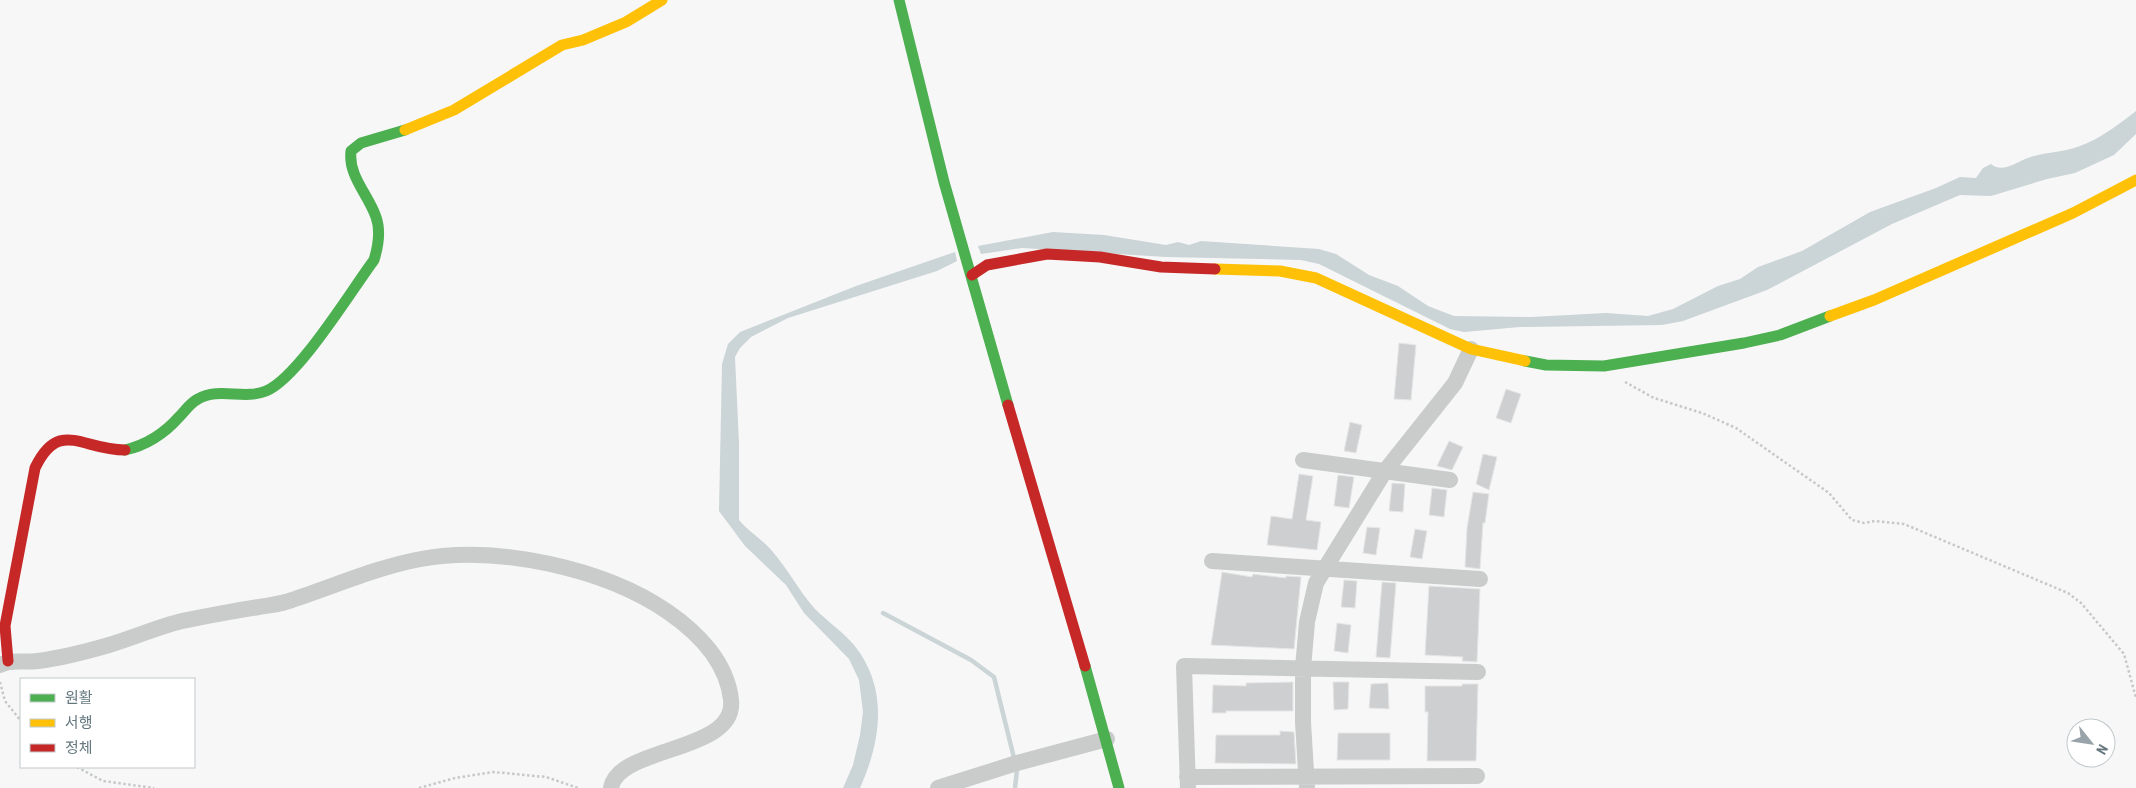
<svg xmlns="http://www.w3.org/2000/svg" width="2136" height="788" font-family="'Roboto Condensed','Noto Sans KR',sans-serif">
	<style>
		.water { fill: #cbd4d6 }
		.lines { fill: none; stroke-linecap: round; stroke-linejoin: round }
		.stream { stroke: #cbd4d6; stroke-width: 4.5 }
		.building { fill: #cecfd0; stroke: #e6e6e6 }
		.path { stroke: #c7c8c9; stroke-width: 2.5; stroke-dasharray: 2.5 2.5; stroke-linecap: butt }
		.street { stroke: #cacccc; stroke-width: 16 }
		.fast { stroke: #4caf50; stroke-width: 11 }
		.slow { stroke: #ffc107; stroke-width: 11 }
		.jam { stroke: #c62828; stroke-width: 11 }
	</style>
	<rect width="100%" height="100%" fill="#f7f7f7"/>
	<path class="water" d="M2136 111V134L2114 155 2075 173 2047 179 1991 196 1960 195 1892 224 1767 290 1683 321 1662 325 1520 327 1464 332 1450 329 1319 264 1301 260 1166 257 1022 248 981 254 978 246 1053 232 1104 235 1166 245 1178 242 1189 245 1201 241 1319 249 1336 254 1369 275 1398 286 1428 306 1454 316 1531 317 1606 313 1648 316 1673 309 1718 286 1740 279 1758 267 1802 251 1870 212 1936 188 1960 177 1976 178 1983 168 1991 164C2004 175 2019 159 2034 156 2048 152 2065 152 2080 146 2100 139 2119 124 2136 111Z
		M955 252 957 261 937 271 788 318 751 337 740 348 735 357 739 444V520C749 532 762 539 772 551 788 569 799 591 815 609 827 621 843 632 854 645 889 688 881 741 860 788H843L853 765 860 735 863 712 859 680 849 659 804 613 786 585 745 546 719 511 722 364 728 344 740 332 856 286Z"/>
	<g class="lines">
		<path class="stream" d="M883 613 971 660 994 677 1014 758
			M1015 788 1017 770"/>
	</g>
	<path class="building" d="M1399 343 1416 345 1411 400 1394 399Z
		M1506 389 1521 394 1511 423 1496 418Z
		M1350 422 1362 425 1356 453 1344 451Z
		M1449 441 1463 447 1452 470 1437 466Z
		M1483 454 1497 457 1489 490 1476 484Z
		M1299 474 1313 476 1306 520 1321 522 1317 550 1267 545 1271 516 1292 519Z
		M1338 475 1354 477 1349 508 1334 506Z
		M1392 483 1405 484 1403 512 1389 511Z
		M1432 488 1447 490 1444 517 1429 515Z
		M1473 492 1489 494 1485 523H1483L1480 569 1465 567 1467 528Z
		M1367 527 1380 528 1376 555 1363 553Z
		M1415 529 1427 531 1422 559 1410 557Z
		M1222 572 1252 577 1253 574 1286 578V576L1301 577 1294 649 1211 645Z
		M1344 580 1357 581 1355 608 1341 607Z
		M1382 582 1396 583 1390 658 1376 657Z
		M1429 586 1480 589 1477 662 1462 661 1463 657 1425 655Z
		M1337 623 1351 625 1348 653 1334 651Z
		M1293 682V711H1226V713H1212L1213 685 1246 686V683Z
		M1333 682H1349L1348 709 1334 710Z
		M1388 683 1389 709 1369 708 1371 684Z
		M1462 684H1478L1476 761H1427L1428 712H1425V686H1462Z
		M1280 731 1294 732 1296 764 1215 763 1216 735H1280Z
		M1338 733H1390V760H1337Z"/>
	<g class="lines">
		<path class="path" d="M1625 382 1654 398 1702 413 1736 428 1829 493 1852 520 1864 523 1875 521 1904 524 2068 593 2081 603 2124 654 2136 698
			M0 682 5 701 21 721
			M77 767 103 781 154 788
			M419 788 455 778 493 772 546 777 578 788"/>
		<path class="street" d="M1303 460 1450 480
			M1212 561 1480 579
			M0 665C11 659 24 663 38 661 61 658 85 652 109 645 133 638 157 627 182 621 208 616 233 611 259 607 270 605 282 604 292 600 335 586 377 567 421 559 497 545 604 568 668 612 697 632 727 662 731 700 737 753 617 746 611 788
			M1187 777 1477 776
			M938 788 1017 763 1107 739
			M1188 788 1184 666 1478 672
			M1307 788 1303 722V668L1307 622 1316 583 1385 471 1455 383 1471 349"/>
		<path class="fast" d="M899 0 944 182 1008 405
			M1525 361 1546 365 1604 366 1744 343 1780 335 1830 316
			M125 450C147 445 164 434 179 417 185 411 190 403 198 399 219 387 244 400 266 391 298 378 351 291 374 260 378 247 381 231 376 217 368 194 348 176 351 151L361 143 405 130
			M1085 666 1119 788"/>
		<path class="slow" d="M405 130 454 110 562 45 583 40 626 22 662 0
			M1215 269 1280 271 1316 278 1471 349 1525 361
			M1830 316 1874 300 2073 213 2136 180"/>
		<path class="jam" d="M972 275 987 265 1047 254 1100 257 1161 267 1215 269
			M1008 405 1085 666
			M8 661 5 626 35 468C59 418 82 450 125 450"/>
	</g>
	<rect x="20" y="678" width="175" height="90" fill="#ffffff" stroke="#c1c9cc"/>
	<rect x="30" y="694" width="25" height="8" fill="#4caf50" stroke="#c1c9cc"/>
	<text x="65" y="703" font-size="15" fill="#65787f">원활</text>
	<rect x="30" y="719" width="25" height="8" fill="#ffc107" stroke="#c1c9cc"/>
	<text x="65" y="728" font-size="15" fill="#65787f">서행</text>
	<rect x="30" y="744" width="25" height="8" fill="#c62828" stroke="#c1c9cc"/>
	<text x="65" y="753" font-size="15" fill="#65787f">정체</text>
	<g transform="translate(2091 743) rotate(120)"><circle r="24" fill="#ffffff" stroke="#c1c9cc"/>
	<path d="M0-4L9 19L0 12L-9 19Z" fill="#98a4a9"/>
	<text y="-8" font-size="14" font-weight="bold" text-anchor="middle" fill="#65787f">N</text>
	</g>
</svg>
